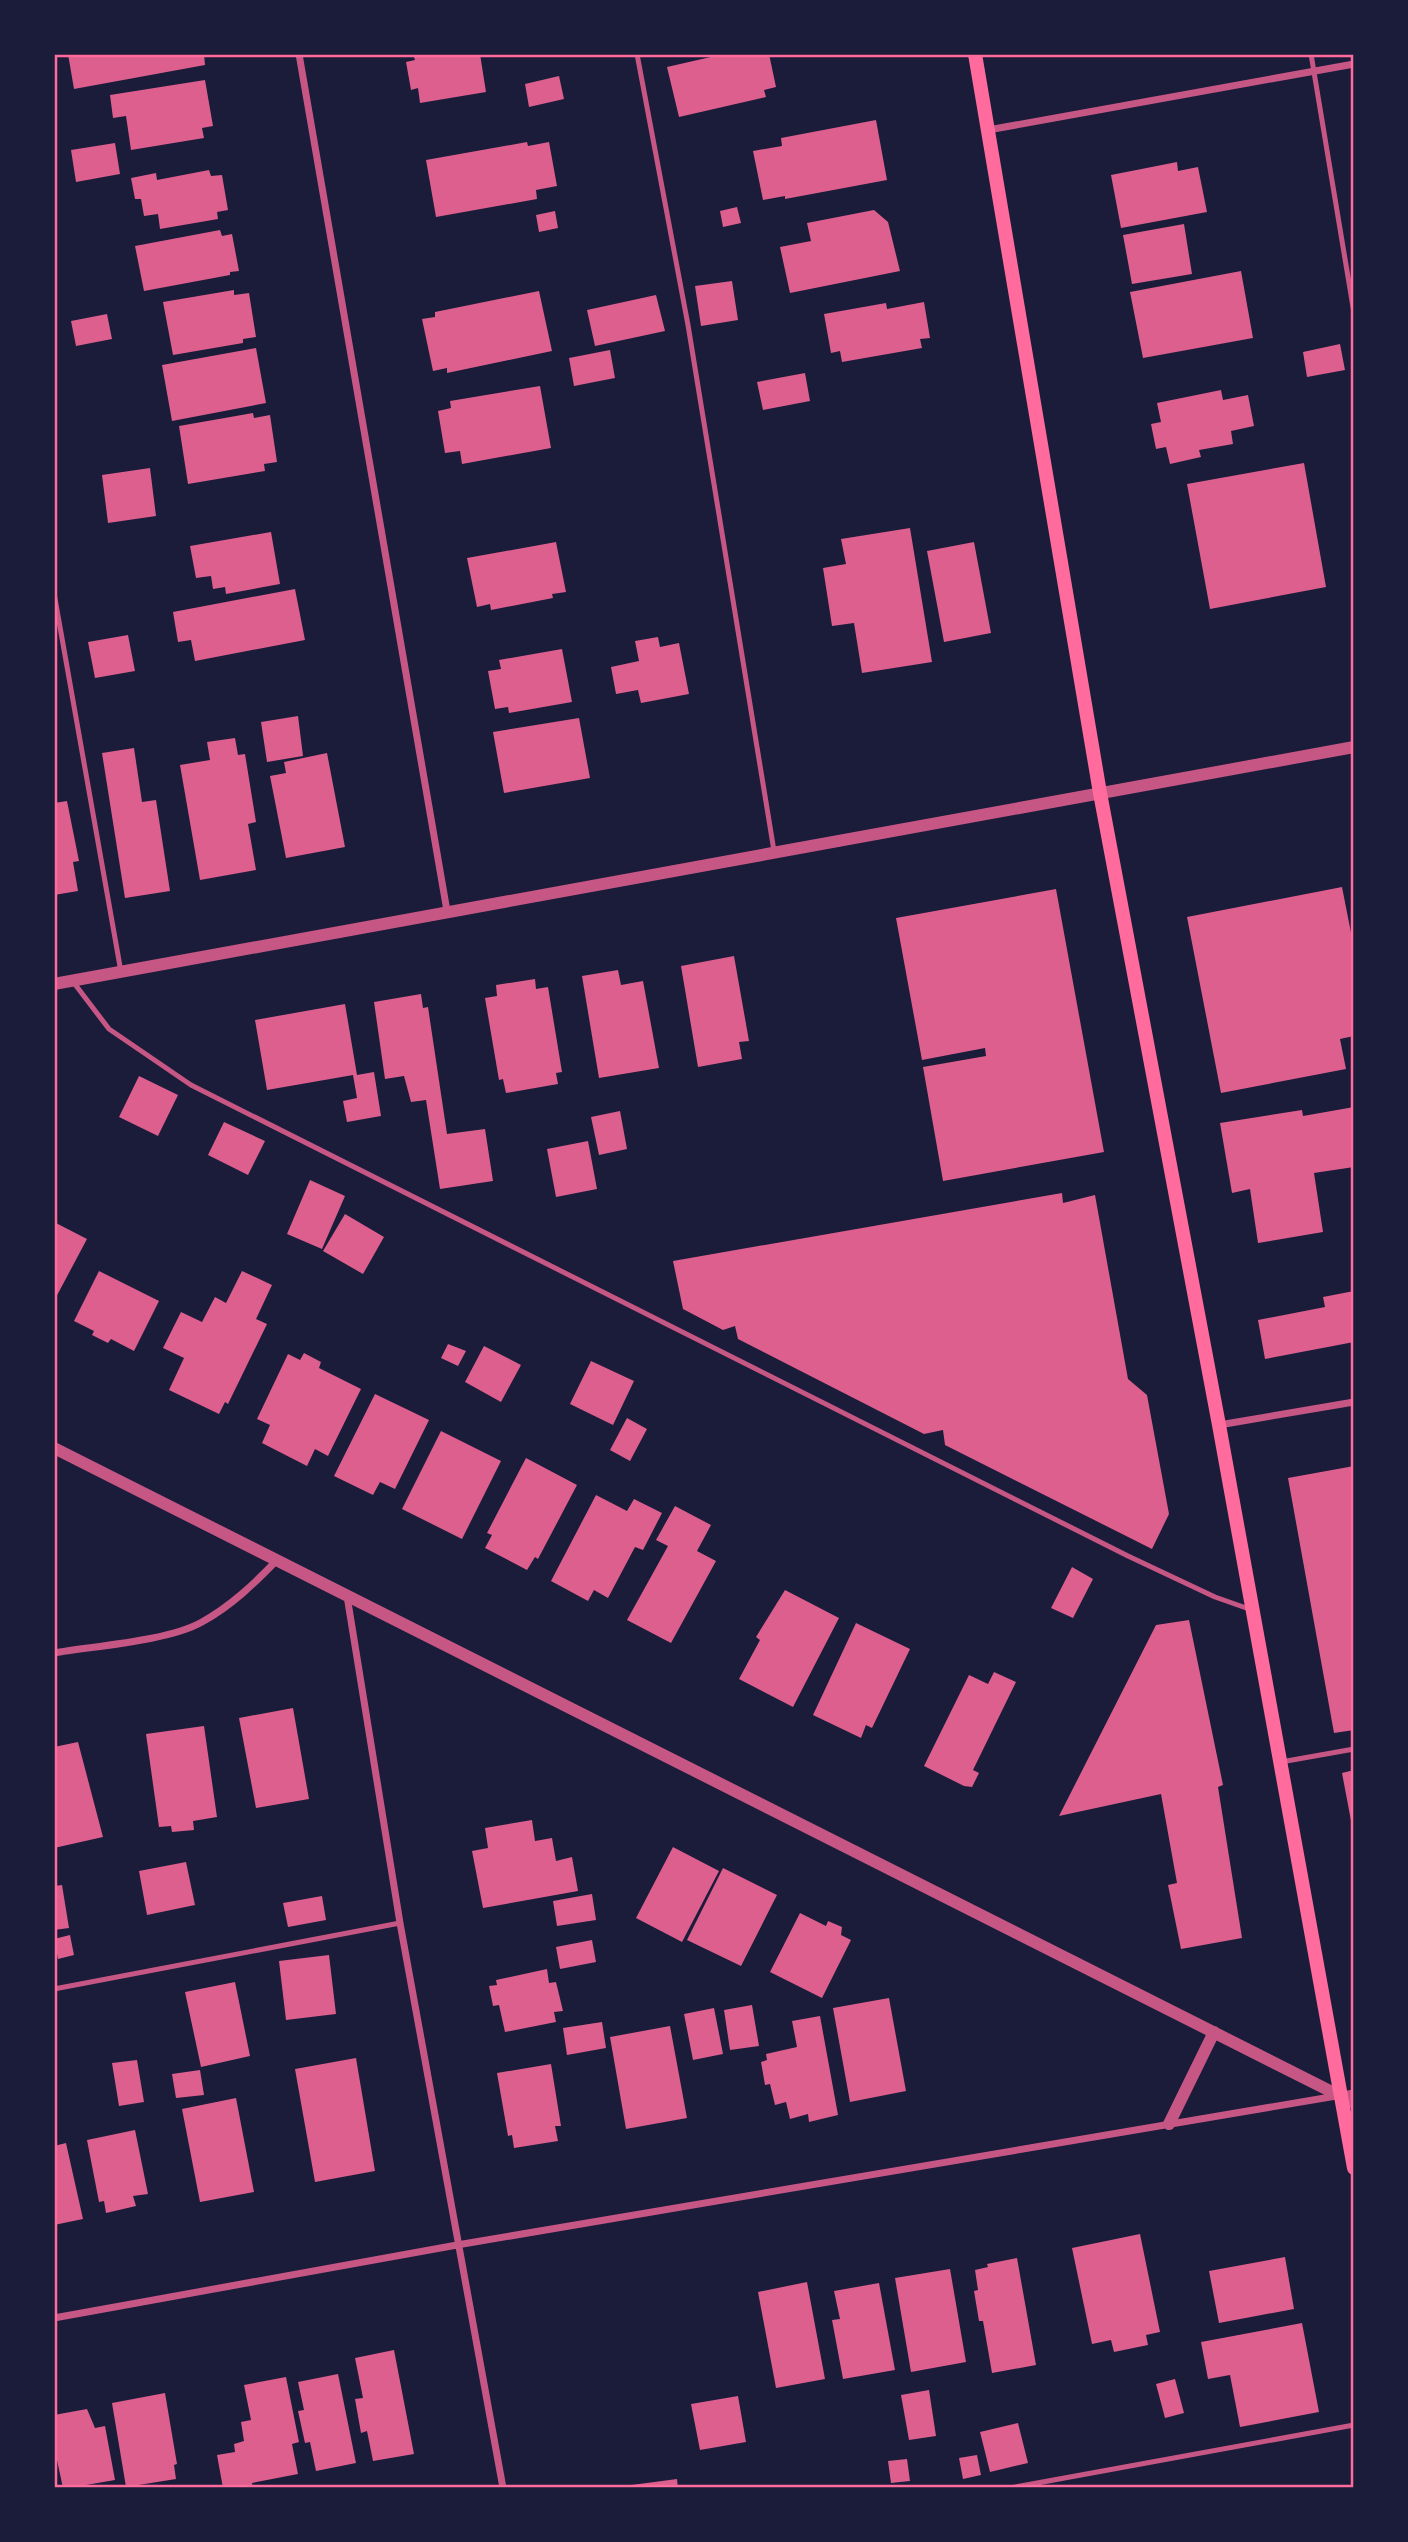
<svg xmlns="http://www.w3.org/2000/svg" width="1408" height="2542" font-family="'Nunito Sans',sans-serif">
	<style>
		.building { fill: #dd5f8e }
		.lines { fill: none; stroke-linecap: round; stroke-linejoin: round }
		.service { stroke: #c65784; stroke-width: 5 }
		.minor { stroke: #c65784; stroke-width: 7 }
		.tertiary { stroke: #c65784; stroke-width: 12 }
		.secondary { stroke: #ff6b9d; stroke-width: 14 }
		.neatline { fill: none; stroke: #ff6b9d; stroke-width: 2.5 }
	</style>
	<rect width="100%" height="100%" fill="#1b1b3a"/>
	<path class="building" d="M68 54H204L205 65 74 89Z
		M413 54H480L486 92 420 103 418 88 411 90 406 62 415 60Z
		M724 54H769L776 87 764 90 766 97 679 117 667 67Z
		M559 76 564 99 529 107 525 84Z
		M205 80 213 126 202 128 204 138 131 150 126 116 113 118 110 95Z
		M876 120 887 180 785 199V196L763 200 753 151 782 146 781 138Z
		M527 142 528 146 549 142 557 186 536 190 537 199 436 217 426 160Z
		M115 143 120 174 76 182 71 150Z
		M1177 162 1178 171 1198 167 1207 212 1121 228 1111 175Z
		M209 170 211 176 222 175 228 210 217 212 218 219 160 229 158 214 144 216 141 199H135L131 178 156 173 157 180Z
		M737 207 741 223 723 227 720 211Z
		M874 210 888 222 900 271 790 293 780 247 811 241 807 223Z
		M555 211 558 228 539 232 536 215Z
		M1184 224 1192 274 1132 284 1123 235Z
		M220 230 222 236 232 234 239 271 230 272V275L144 291 135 246Z
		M1241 271 1253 338 1143 358 1130 292Z
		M732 281 738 320 701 326 695 286Z
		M234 290V295L249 293 256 337 243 339V343L173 355 163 302Z
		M539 291 552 351 447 373V368L433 371 422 319 435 317V312Z
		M656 295 665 331 595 346 587 310Z
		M924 302 930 338 920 339 922 348 842 362 840 351 831 353 824 314 886 303 887 309Z
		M107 314 112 339 76 346 71 321Z
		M1340 344 1345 370 1307 377 1303 352Z
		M256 348 266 403 172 421 162 365Z
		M610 350 615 378 574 386 569 358Z
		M805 373 810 401 763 410 757 382Z
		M540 386 551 448 462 464 460 451 445 453 438 411 451 408 450 401Z
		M1221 390 1223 400 1248 395 1254 426 1231 431 1233 444 1199 450 1201 457 1170 464 1166 447 1156 449 1151 424 1161 422 1157 403Z
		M253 413 254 418 270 415 277 462 264 464 265 471 188 484 179 426Z
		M1304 463 1326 587 1210 609 1187 484Z
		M150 468 156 516 108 523 102 475Z
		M910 528 932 662 862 673 854 623 832 626 823 568 846 564 841 539Z
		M271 532 280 584 226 594 225 587 213 589 211 576 196 578 190 546Z
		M556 542 566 592 552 594 553 598 491 610 490 604 477 607 467 558Z
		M974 542 991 633 944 642 927 551Z
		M295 589 305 640 195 661 191 640 178 642 173 612Z
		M128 635 135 671 95 678 88 642Z
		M658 637 660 647 679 643 689 694 641 703 638 690 616 694 611 667 639 661 635 641Z
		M562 649 572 702 509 713 508 707 495 709 488 671 501 669 499 660Z
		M298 716 303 756 267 762 261 722Z
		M579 718 590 778 504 793 493 732Z
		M235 738 238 755 245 754 256 822 248 824 256 870 200 880 180 765 210 760 207 742Z
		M134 748 142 802 156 800 170 891 125 898 102 753Z
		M327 753 345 847 286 858 270 776 286 773 284 762Z
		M67 801 79 861 73 862 78 891 54 895V803Z
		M1342 887 1354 948V1036L1340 1039 1346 1069 1221 1093 1187 917Z
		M1056 889 1104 1152 943 1181 923 1067 986 1056 985 1048 922 1060 896 918Z
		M734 956 749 1041 739 1042 742 1059 698 1067 681 966Z
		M618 970 621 985 643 981 659 1068 599 1078 582 976Z
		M535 979 536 989 548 987 562 1072 556 1073 558 1084 506 1093 503 1079 499 1080 485 998 497 996 496 985Z
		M421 994 423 1008 428 1007 447 1134 485 1129 493 1181 440 1189 426 1100 411 1102 404 1076 385 1079 374 1002Z
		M345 1004 357 1075 374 1072 381 1116 347 1122 343 1101 357 1098 353 1075 267 1090 255 1020Z
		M139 1076 178 1095 158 1136 119 1117Z
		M1354 1107V1167L1314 1173 1323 1232 1258 1243 1250 1189 1232 1193 1220 1123 1302 1110 1303 1116Z
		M620 1111 627 1149 599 1155 591 1117Z
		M224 1122 265 1141 248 1175 208 1155Z
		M588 1141 597 1189 556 1197 547 1149Z
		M310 1180 345 1196 322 1249 287 1234Z
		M1062 1193 1063 1203 1095 1195 1128 1379 1147 1395 1169 1514 1152 1549 945 1445 943 1430 924 1434 738 1339 735 1326 723 1330 683 1309 673 1261Z
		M345 1214 384 1237 363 1274 323 1251Z
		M54 1222 87 1239 54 1301Z
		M99 1271 159 1301 134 1351 111 1339 108 1343 92 1335 94 1331 74 1321Z
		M242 1271 272 1285 256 1319 267 1324 228 1404 225 1402 219 1414 169 1390 184 1358 163 1348 181 1312 202 1322 215 1297 226 1303Z
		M1354 1291V1342L1265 1359 1258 1320 1325 1307 1323 1297Z
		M448 1344 466 1351 458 1366 441 1358Z
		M484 1346 521 1365 501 1402 465 1382Z
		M304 1353 321 1362 319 1368 361 1389 328 1456 315 1449 307 1466 262 1443 270 1425 257 1419 288 1354 300 1360Z
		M591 1361 634 1381 613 1425 570 1404Z
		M375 1394 429 1420 395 1489 380 1482 373 1495 334 1476Z
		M627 1418 647 1429 630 1461 610 1450Z
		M441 1431 501 1461 462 1539 402 1509Z
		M526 1458 577 1485 538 1559 535 1557 527 1570 485 1548 492 1535 487 1533Z
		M1354 1466V1730L1334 1733 1288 1478Z
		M596 1495 627 1511 634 1499 662 1513 643 1550 635 1547 608 1598 594 1590 588 1601 551 1581Z
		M675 1506 711 1525 697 1551 716 1561 671 1643 627 1620 668 1546 656 1540Z
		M1072 1567 1093 1579 1073 1618 1051 1608Z
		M785 1590 839 1618 793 1707 739 1679 760 1640 756 1637Z
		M1189 1620 1223 1785 1218 1787 1242 1938 1181 1949 1168 1885 1177 1883 1161 1794 1059 1816 1156 1625Z
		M856 1623 910 1649 872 1728 866 1725 861 1738 813 1715Z
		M994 1672 1016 1682 973 1770 979 1773 972 1787 964 1786 924 1766 969 1675 988 1684Z
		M293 1708 309 1799 256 1808 239 1718Z
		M204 1726 217 1817 193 1821 194 1830 172 1832 171 1826 159 1827 146 1734Z
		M78 1742 103 1837 54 1848V1747Z
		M1354 1770V1826H1352L1342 1773Z
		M532 1820 535 1841 552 1838 556 1861 572 1857 578 1891 483 1908 472 1851 488 1848 485 1828Z
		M673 1847 719 1871 682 1942 636 1918Z
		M186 1862 195 1905 147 1915 139 1871Z
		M723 1868 777 1895 741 1966 687 1940Z
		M62 1885 69 1928 54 1930V1886Z
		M592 1894 596 1920 557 1926 553 1901Z
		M322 1896 326 1920 288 1927 283 1903Z
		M800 1913 826 1926 828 1921 842 1927 841 1935 851 1940 822 1998 770 1972Z
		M70 1935 74 1955 58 1959 54 1939Z
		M592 1940 596 1962 560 1969 556 1947Z
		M329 1955 336 2014 286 2020 279 1961Z
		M547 1969 549 1983 556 1982 563 2011 554 2012 556 2022 505 2032 499 2005 493 2006 489 1986 497 1985 496 1980Z
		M235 1982 250 2056 201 2067 185 1992Z
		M889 1998 906 2091 850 2102 833 2008Z
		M752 2005 759 2046 730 2050 724 2010Z
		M714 2008 723 2054 693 2060 684 2014Z
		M820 2016 838 2115 809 2122 808 2114 790 2119 786 2102 775 2105 770 2084 765 2085 761 2062 767 2060 766 2054 797 2047 792 2021Z
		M602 2022 606 2048 567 2055 563 2028Z
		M670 2026 687 2118 626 2129 610 2037Z
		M356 2058 375 2171 315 2182 295 2069Z
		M137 2060 144 2102 119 2106 112 2063Z
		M551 2064 561 2126H555L558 2141 514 2148 512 2135 508 2136 497 2073Z
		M200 2070 204 2095 176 2098 172 2074Z
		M236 2098 254 2192 200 2202 182 2109Z
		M135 2130 148 2194 133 2196 136 2206 106 2213 104 2201 99 2202 87 2140Z
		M66 2143 83 2219 54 2225V2146Z
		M1140 2234 1160 2332 1146 2335 1148 2345 1114 2352 1111 2340 1092 2344 1072 2248Z
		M1285 2257 1294 2309 1219 2323 1209 2271Z
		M1017 2258 1036 2365 992 2373 983 2321H979L974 2291 978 2290 975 2270 988 2267 987 2264Z
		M950 2269 966 2362 911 2372 895 2278Z
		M807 2282 825 2379 776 2388 758 2292Z
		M879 2283 895 2370 843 2379 832 2320 840 2319 834 2291Z
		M1302 2323 1319 2412 1240 2427 1230 2375 1208 2379 1201 2342Z
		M394 2350 414 2454 373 2461 367 2431 361 2433 355 2399 363 2398 355 2358Z
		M338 2374 356 2463 316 2471 310 2442 305 2443 298 2411 304 2410 298 2382Z
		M286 2377 299 2442 292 2444 298 2474 252 2483 253 2488H223L217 2455 235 2452 234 2444 244 2441 241 2422 251 2420 244 2385Z
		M1175 2379 1184 2413 1165 2418 1156 2384Z
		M929 2390 936 2436 909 2440 901 2395Z
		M165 2393 177 2464 174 2465 176 2479 126 2487 112 2403Z
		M738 2396 746 2442 700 2450 691 2404Z
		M87 2409 95 2428 105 2426 115 2480 86 2485 87 2488H63L54 2446V2415Z
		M1018 2423 1028 2463 990 2472 980 2432Z
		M977 2455 981 2475 963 2479 959 2458Z
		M907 2459 910 2481 891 2483 888 2461Z
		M677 2479 678 2488H624V2486Z"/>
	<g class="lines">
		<path class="service" d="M637 54 688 325 774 851
			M1311 54 1354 313
			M54 593 121 972
			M74 983 109 1029 191 1085 1128 1556 1215 1597 1252 1610
			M1281 1762 1354 1749
			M54 1989 400 1923
			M1010 2488 1354 2425"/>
		<path class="minor" d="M299 54 447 911
			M988 130 1354 64
			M1219 1425 1354 1402
			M347 1596 400 1923 503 2488
			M54 1653C94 1646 169 1641 202 1622 231 1606 254 1584 277 1560
			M54 2318 457 2245 1354 2093"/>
		<path class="tertiary" d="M54 984 1354 747
			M54 1448 1354 2103
			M1169 2124 1214 2032"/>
		<path class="secondary" d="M975 54 1100 793 1219 1425 1354 2168"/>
	</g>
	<rect width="1408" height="2542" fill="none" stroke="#1b1b3a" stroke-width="112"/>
	<rect x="56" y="56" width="1296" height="2430" class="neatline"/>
</svg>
